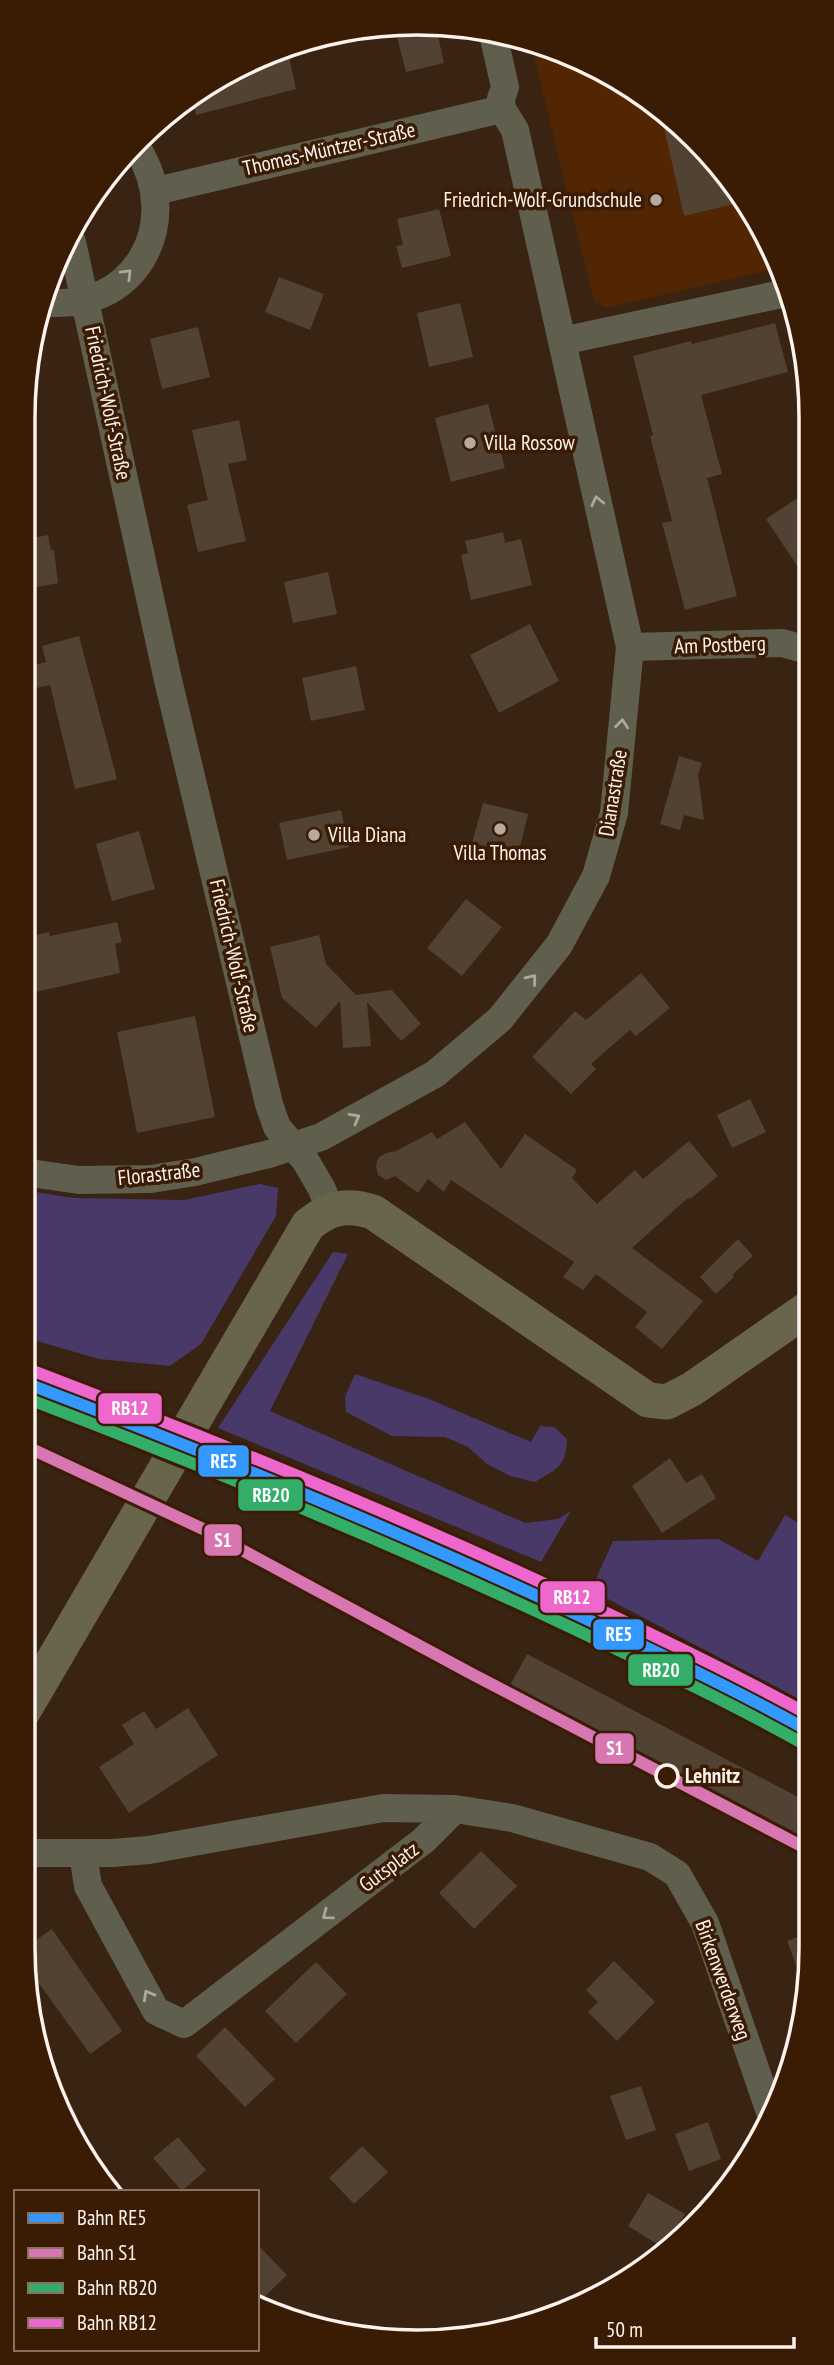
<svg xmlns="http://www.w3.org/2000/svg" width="834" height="2365" font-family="'PT Sans Narrow',sans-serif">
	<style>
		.built { fill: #522602 }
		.green { fill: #493968 }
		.building { fill: #514233 }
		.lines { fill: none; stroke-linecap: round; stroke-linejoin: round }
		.minor { stroke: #605e4c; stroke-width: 28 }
		.major { stroke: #69644c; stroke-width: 35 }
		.rail-1-casing { stroke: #3a1b04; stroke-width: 18 }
		.rail-2-casing { stroke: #3a1b04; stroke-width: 18 }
		.rail-3-casing { stroke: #3a1b04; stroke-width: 18 }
		.rail-4-casing { stroke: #3a1b04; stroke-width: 18 }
		.rail-1 { stroke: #39f; stroke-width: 12 }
		.rail-2 { stroke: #d776b1; stroke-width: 12 }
		.rail-3 { stroke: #33ad68; stroke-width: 12 }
		.rail-4 { stroke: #ed67cc; stroke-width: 12 }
		.oneway { stroke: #aea89c }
		.poi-dot { fill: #b8aaa0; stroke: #3a1b04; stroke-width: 2.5 }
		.stop-dot { fill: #3a1b04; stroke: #fdf2ec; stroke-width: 3.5 }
		.labels { text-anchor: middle; stroke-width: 7; stroke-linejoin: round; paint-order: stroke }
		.street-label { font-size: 21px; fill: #fdf2ec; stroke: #3a1b04 }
		.poi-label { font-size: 21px; fill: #fdf2ec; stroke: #3a1b04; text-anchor: start }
		.stop-label { font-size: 21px; font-weight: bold; fill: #fdf2ec; stroke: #3a1b04; text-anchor: start }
		.rim { fill: none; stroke: #fdf2ec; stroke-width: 3.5 }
		.line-badge { stroke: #3a1b04; stroke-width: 2.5 }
		.badge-label { font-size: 19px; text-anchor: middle; font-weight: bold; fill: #fff }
	</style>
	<rect width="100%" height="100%" fill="#392312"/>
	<path class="built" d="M530 41 614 76 713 157 771 243 778 268 606 308 594 301Z"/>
	<path class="green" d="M260 1184 278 1188 276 1216 201 1344 170 1366 99 1359 23 1337V1190L74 1198 184 1200Z
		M333 1252 348 1254 270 1411 525 1523 558 1519 571 1511 541 1562 218 1428Z
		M355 1374 429 1399 531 1442 540 1426 554 1427 567 1439C566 1467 558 1468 535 1482L510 1476 487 1464 468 1447 445 1437 392 1436 346 1412 345 1397Z
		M785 1515 810 1530 811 1706 591 1590 613 1541 718 1539 758 1561Z"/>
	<path class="building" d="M425 30 437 31 444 63 406 72 397 37Z
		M288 52 296 89 196 115 193 100 220 76Z
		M661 114 713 157 743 202 684 216Z
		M439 209 451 256 402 268 396 246 403 245 397 219Z
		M279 277 324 294 310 330 265 312Z
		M460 303 473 357 429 367 417 313Z
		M775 323 788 372 701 395 722 474 707 478 737 596 685 610 662 523 672 521 650 436 653 435 633 356 691 341 692 344Z
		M198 327 210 377 162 389 150 339Z
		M488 404 505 468 451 482 435 418Z
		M239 420 247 460 228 464 246 541 198 552 187 505 208 500 192 430Z
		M808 491V582L766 519Z
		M503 532 505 543 521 539 532 585 471 600 461 555 468 553 465 541Z
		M48 535 51 550H54L58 583 23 590V540Z
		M328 572 337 614 293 623 284 582Z
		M530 624 559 681 499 713 470 655Z
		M79 636 117 779 75 789 50 685 32 689 26 667 46 662 42 646Z
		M356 666 365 710 311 721 302 678Z
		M679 756 702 763 698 775 704 820 684 815 680 830 660 824Z
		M483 803 528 814 518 855 472 843Z
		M341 810 349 847 287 860 279 823Z
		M139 831 155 889 112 901 96 844Z
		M466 899 502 927 462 976 427 948Z
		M117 922 122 942 115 944 120 973 31 993 23 938 49 932 50 936Z
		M319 935 326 964 356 995 392 990 421 1024 401 1041 367 1002 371 1046 343 1048 340 1001 316 1028 282 998 270 947Z
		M641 973 670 1008 636 1036 630 1030 591 1064 596 1069 571 1094 532 1057 575 1011 586 1020Z
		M195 1016 215 1117 137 1133 117 1032Z
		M750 1099 766 1132 732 1148 717 1115Z
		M465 1122 501 1169 525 1134 577 1170 572 1178 597 1204 635 1170 643 1179 689 1141 718 1176 690 1199 688 1198 632 1248 703 1301 662 1349 635 1327 647 1312 596 1274 583 1290 563 1277 574 1262 451 1180 444 1192 428 1179 418 1193 395 1176 386 1180 378 1175 376 1166 378 1158 386 1153 396 1151 432 1132 437 1139Z
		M738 1239 753 1256 732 1275 734 1277 716 1294 700 1277Z
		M670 1458 686 1483 702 1474 716 1498 662 1533 632 1486Z
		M527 1654 811 1804V1851L507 1691Z
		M188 1708 218 1755 129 1813 99 1767 134 1744 122 1725 144 1711 156 1729Z
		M481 1851 517 1886 474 1929 439 1893Z
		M52 1929 122 2031 90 2054 27 1967 23 1949Z
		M811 1932V1948L806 1991 787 1941Z
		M614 1961 655 2002 617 2041 588 2012 598 2002 586 1990Z
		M316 1962 347 1994 296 2043 265 2011Z
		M225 2027 275 2079 245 2107 196 2056Z
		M641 2086 656 2130 626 2140 610 2096Z
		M708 2122 721 2159 689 2171 675 2134Z
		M178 2137 206 2170 182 2191 153 2158Z
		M362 2146 388 2172 354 2204 329 2178Z
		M648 2193 685 2214 664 2248 628 2226Z
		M257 2244 287 2275 257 2304Z"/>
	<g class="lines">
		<path class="minor" d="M156 191 502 109
			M72 242 168 680 269 1104 277 1127 305 1160 322 1189 330 1210
			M43 302C134 314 185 224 137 148
			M562 341 786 293
			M630 647 782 643 808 650
			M23 1172 79 1180 151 1179 195 1172 269 1154 321 1137 435 1074 500 1019 559 945 596 876 614 813 630 647 515 130 502 109 501 99 505 87 493 34
			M23 1853H112L149 1850 383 1808 455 1809 512 1818 650 1857 677 1874 705 1923 770 2112
			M83 1854 88 1886 156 2011 184 2024 424 1840 455 1809"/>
		<path class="major" d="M23 1712 308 1225C329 1208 346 1203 373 1212L648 1400 667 1402 692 1389 810 1307"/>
		<g class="rail-1-casing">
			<path id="rail-1" d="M23 1382C209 1453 394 1529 574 1613 654 1651 734 1689 811 1732"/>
		</g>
		<g class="rail-2-casing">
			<path id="rail-2" d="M23 1445 203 1529 472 1674 811 1851"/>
		</g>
		<g class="rail-3-casing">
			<path id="rail-3" d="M23 1397C207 1467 389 1542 568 1626 648 1664 727 1701 804 1744"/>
		</g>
		<g class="rail-4-casing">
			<path id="rail-4" d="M28 1369C214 1440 399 1515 579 1600 657 1637 735 1674 811 1716"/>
		</g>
		<use href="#rail-1" class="rail-1"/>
		<use href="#rail-2" class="rail-2"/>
		<use href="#rail-3" class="rail-3"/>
		<use href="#rail-4" class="rail-4"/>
	</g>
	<defs><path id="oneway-chevron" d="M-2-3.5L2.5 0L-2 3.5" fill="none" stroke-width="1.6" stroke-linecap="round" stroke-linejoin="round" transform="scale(1.75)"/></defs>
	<g class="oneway">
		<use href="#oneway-chevron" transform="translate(127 274) rotate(-45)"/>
		<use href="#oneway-chevron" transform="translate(597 501) rotate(-103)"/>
		<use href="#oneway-chevron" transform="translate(622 724) rotate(-84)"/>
		<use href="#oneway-chevron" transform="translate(532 979) rotate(-51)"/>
		<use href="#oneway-chevron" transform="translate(355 1118) rotate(-29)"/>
		<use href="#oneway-chevron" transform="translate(327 1915) rotate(143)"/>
		<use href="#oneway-chevron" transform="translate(148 1995) rotate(-119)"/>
	</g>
	<g class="poi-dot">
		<circle cx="656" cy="200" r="7"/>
		<circle cx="470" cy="443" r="7"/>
		<circle cx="500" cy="829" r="7"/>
		<circle cx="314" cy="835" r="7"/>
	</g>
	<circle class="stop-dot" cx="667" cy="1776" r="11"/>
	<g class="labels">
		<g class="street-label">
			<text transform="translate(329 149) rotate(-13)" y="7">Thomas-Müntzer-Straße</text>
			<text transform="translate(108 403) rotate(78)" y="7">Friedrich-Wolf-Straße</text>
			<text transform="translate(720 645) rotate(-2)" y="7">Am Postberg</text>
			<text transform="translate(613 793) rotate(-81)" y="7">Dianastraße</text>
			<text transform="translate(234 956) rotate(77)" y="7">Friedrich-Wolf-Straße</text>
			<text transform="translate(159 1174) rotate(-6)" y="7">Florastraße</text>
			<text transform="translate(389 1867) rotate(-37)" y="7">Gutsplatz</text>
			<text transform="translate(723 1980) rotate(70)" y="7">Birkenwerderweg</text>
		</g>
		<g class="poi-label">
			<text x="642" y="207" text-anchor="end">Friedrich-Wolf-Grundschule</text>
			<text x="484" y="450">Villa Rossow</text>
			<text x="328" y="842">Villa Diana</text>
			<text x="500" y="860" text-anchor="middle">Villa Thomas</text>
		</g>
		<g class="stop-label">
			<text x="685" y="1783">Lehnitz</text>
		</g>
	</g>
	<path d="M0 0H834V2365H0ZM417 35H417A382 382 0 0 1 799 417V1948A382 382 0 0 1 417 2330H417A382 382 0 0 1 35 1948V417A382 382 0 0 1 417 35Z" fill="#3a1b04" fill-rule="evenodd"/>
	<path class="rim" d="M417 35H417A382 382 0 0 1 799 417V1948A382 382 0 0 1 417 2330H417A382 382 0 0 1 35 1948V417A382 382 0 0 1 417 35Z"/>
	<g class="line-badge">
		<rect x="97" y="1392" width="66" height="33" rx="7" fill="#ed67cc"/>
		<rect x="197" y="1444" width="53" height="34" rx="7" fill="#39f"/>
		<rect x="237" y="1478" width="67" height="34" rx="7" fill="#33ad68"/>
		<rect x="203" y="1523" width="40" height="34" rx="7" fill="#d776b1"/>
		<rect x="539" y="1580" width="67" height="34" rx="7" fill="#ed67cc"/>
		<rect x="592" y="1618" width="53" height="33" rx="7" fill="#39f"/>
		<rect x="627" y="1653" width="67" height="34" rx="7" fill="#33ad68"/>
		<rect x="594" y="1732" width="41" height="33" rx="7" fill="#d776b1"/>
	</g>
	<g class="badge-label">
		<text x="130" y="1415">RB12</text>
		<text x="224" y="1468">RE5</text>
		<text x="271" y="1502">RB20</text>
		<text x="223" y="1547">S1</text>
		<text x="572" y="1604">RB12</text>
		<text x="619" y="1641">RE5</text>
		<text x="661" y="1677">RB20</text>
		<text x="615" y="1755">S1</text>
	</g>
	<rect x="14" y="2190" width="245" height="161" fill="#3a1b04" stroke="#887161" stroke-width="2"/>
	<rect x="28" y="2213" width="35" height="10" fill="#3399ff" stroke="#887161" stroke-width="2"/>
	<text x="77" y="2225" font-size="21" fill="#fdf2ec">Bahn RE5</text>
	<rect x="28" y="2248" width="35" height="10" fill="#d776b1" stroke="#887161" stroke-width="2"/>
	<text x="77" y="2260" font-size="21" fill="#fdf2ec">Bahn S1</text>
	<rect x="28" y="2283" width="35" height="10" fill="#33ad68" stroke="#887161" stroke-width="2"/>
	<text x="77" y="2295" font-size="21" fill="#fdf2ec">Bahn RB20</text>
	<rect x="28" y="2318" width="35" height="10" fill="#ed67cc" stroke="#887161" stroke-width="2"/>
	<text x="77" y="2330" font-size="21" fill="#fdf2ec">Bahn RB12</text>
	<path d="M596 2337v10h198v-10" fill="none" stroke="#fdf2ec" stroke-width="3.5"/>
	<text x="606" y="2337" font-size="21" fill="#fdf2ec" stroke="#3a1b04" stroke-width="5" paint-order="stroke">50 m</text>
</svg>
